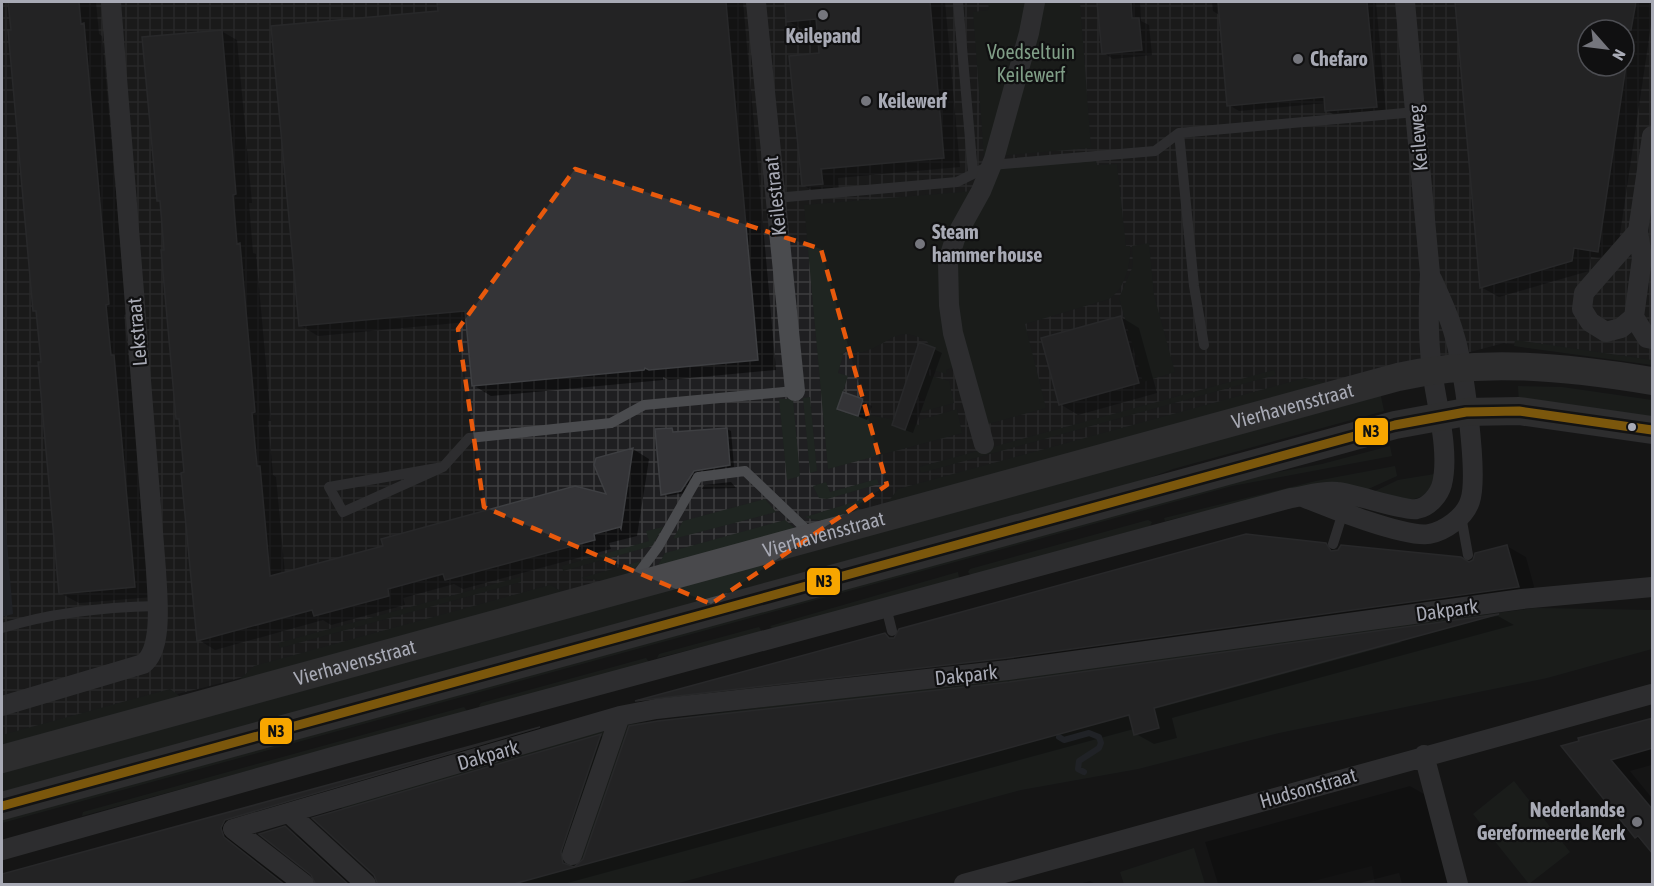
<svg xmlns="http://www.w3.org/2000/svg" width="1654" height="886" font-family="'Asap Condensed',sans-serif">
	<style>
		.built { fill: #1f1f21 }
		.industrial { fill: url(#industrial-grid); fill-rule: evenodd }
		.green { fill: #1f2521 }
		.water { fill: #2d323a }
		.shadow { fill: #0007; fill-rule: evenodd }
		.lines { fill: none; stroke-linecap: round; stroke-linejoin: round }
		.stream { stroke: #2d323a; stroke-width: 6 }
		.building { fill: #343437; stroke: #3e3f42; stroke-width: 1.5 }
		.lane { stroke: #4a4b4e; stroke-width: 10 }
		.street { stroke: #4a4b4e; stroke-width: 20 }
		.secondary { stroke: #49494c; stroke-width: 28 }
		.bus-1-casing { stroke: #101011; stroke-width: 14 }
		.bus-1 { stroke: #f7a600; stroke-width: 9 }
		.marked { fill: none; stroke: #e8590c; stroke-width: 4.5; stroke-dasharray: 12 8; stroke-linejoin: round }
		.poi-dot { fill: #75767d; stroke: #101011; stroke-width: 2 }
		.bus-dot { fill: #a8aab5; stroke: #101011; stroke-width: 2 }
		.labels { text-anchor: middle; stroke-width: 4.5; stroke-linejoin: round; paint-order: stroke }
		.poi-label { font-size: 20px; font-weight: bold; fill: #a8aab5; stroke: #101011; text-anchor: start }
		.park-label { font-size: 20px; fill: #809e87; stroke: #101011 }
		.street-label { font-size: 20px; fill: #a8aab5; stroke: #101011 }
		.line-badge { stroke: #101011; stroke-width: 2 }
		.pale-badge-label { font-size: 16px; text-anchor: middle; font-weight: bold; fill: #111 }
	</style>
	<defs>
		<pattern id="industrial-grid" width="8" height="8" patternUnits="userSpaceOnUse" patternTransform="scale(1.5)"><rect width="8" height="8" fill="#1f1f21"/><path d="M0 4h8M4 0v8" fill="none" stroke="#3d3d3f"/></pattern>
	</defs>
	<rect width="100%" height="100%" fill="#151516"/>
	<path class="built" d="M1372 866 1375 884H1302Z"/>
	<path class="industrial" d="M2 2H1652V363L1504 343 198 689 2 736ZM1588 30H1624V66H1588Z"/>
	<path class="green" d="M988 2H1080L1091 148 984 157 973 12 989 10Z
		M1096 161 1097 165 1117 164 1126 246H1130C1131 264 1125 289 1109 299L1025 324 1046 408 988 424 961 346 953 262 995 169Z
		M974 191 956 225V366L946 370 947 374 921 367 928 342C896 323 891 344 863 352 857 353 850 352 844 352L838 373 848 376 837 410 869 419 870 415 919 425 920 420 957 409 962 433 828 469 804 205Z
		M1149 243 1154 295 1175 372 1143 382 1119 298 1133 266 1132 246Z
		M1515 340 1652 360V365L1514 346Z
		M1274 370 1276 375 921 473 919 467Z
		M921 373 949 381 954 403 921 412 925 399 914 396Z
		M1305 378 1332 384 884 507 898 489Z
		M1518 386 1562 387 1652 400V420L1519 402Z
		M1380 392 1384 411 1173 469 1111 492 2 798V770Z
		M810 397 817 471 810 473 803 398Z
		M779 399H793L800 476 787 480Z
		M1390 446 1392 456 1232 486 2 823V818L1230 481 1322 464Z
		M1395 466 1397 476 1366 490 1299 489 1165 521 1164 518 1316 481Z
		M1435 474C1426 511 1401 498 1373 492L1398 480Z
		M877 479 879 484 827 499 819 498 813 486 826 482 830 492Z
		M870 497C855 515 829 526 805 517Z
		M765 499 776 512 673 539 683 521Z
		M785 520 797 530 656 569 665 553Z
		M1148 520 1152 522 1150 526 971 575 968 572 970 569Z
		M663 527 652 546 563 571 562 566 649 541 646 531Z
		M641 561C626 583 605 582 581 578Z
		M958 572 959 578 773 629 770 626Z
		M520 577 521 582 280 648 278 643Z
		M550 585 567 594 234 685 254 666Z
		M1535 608 1652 610V649L1547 678 1279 733 1138 769 1021 790 675 884H400L337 802 623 725Z
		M759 627 762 632 657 658 659 654Z
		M646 658 649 662 480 708 479 706 481 703Z
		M170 689 185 700 2 750V735Z
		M464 707 467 711 82 816 83 812Z
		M1514 781 1570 852 1529 884 1473 814Z
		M1194 848 1205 884H1124L1120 872Z"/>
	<path class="water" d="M2 483 13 614 2 617Z"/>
	<path class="shadow" d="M10 2H96L99 34 102 36 127 314 124 315 129 365 132 367 153 597 79 603 60 593Z
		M438 2H743L776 370 669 380 663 377V380L491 396 473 385 467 322 318 336 300 325 439 13Z
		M786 2H945L960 167 838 178 839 193 820 195 803 185 821 55 818 30 805 31 788 21Z
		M1099 2H1140L1141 21 1149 25 1152 55 1113 59 1104 53Z
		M1212 2H1376L1386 112 1336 116 1326 110V103L1239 111 1229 105 1221 16 1213 11Z
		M1456 2H1652V18L1616 261 1591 257 1589 271 1499 297 1481 287ZM1588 30H1624V66H1588Z
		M221 31 237 40 252 203H249L253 253 256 254 271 421H268L273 475 276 477 285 574 609 497 633 449 649 459 637 536 609 543 611 549 463 589 454 584 403 598 405 605 331 625 323 620 215 650 199 640 181 420 177 418 162 202 158 200Z
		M1121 317 1139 328 1157 393 1078 415 1060 404Z
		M934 349 942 353 913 433 902 429 894 425Z
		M844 394 872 406 867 420 839 409Z
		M672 429 676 434 727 429 731 431 734 467 699 472 686 493 667 496 663 494Z
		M731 482 736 488 702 489 704 485Z
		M1325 545 1337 552 1469 564 1507 546 1526 557 1537 597 655 711 639 701 884 634 894 640ZM1014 656V659L733 691 740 687Z
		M1498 616 1514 625 1172 718 1177 738 1154 744 1136 734 1134 729 564 884H378L376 875 315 819 601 736 619 746 577 866 1010 683ZM1394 641 1402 642 1147 711 1146 709Z
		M1652 719V765L1630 771 1652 798V851L1636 837 1564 746Z
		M540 728 556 738 248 827 240 845 289 884H2V876Z
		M1410 786 1433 799 1457 884H1402L1399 873 1356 884H1218L1205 842Z
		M285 828 304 839 354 884H317Z
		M1090 881 1096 884H1078Z"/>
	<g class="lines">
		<path class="stream" d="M1059 737 1064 740 1089 733 1099 737 1101 743 1099 748 1079 761 1078 769 1084 772"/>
	</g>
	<path class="building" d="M8 2H79L81 24 84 23 109 304 106 305 111 355H114L135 587 59 594 38 362H41L36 311H33L8 30H11Z
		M437 2H726L758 360 649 370 645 368 644 370 472 386 465 311 299 326 271 26 438 11Z
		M785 2H930L944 158 821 169 823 184 802 186 789 56 819 53 816 19 786 22Z
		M1097 2H1131L1132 18H1139L1142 50 1102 54Z
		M1218 2H1367L1377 107 1325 111 1324 97 1227 106Z
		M1455 2H1636L1631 30H1588V66H1626L1598 252 1574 248 1572 261 1480 288Z
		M222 30 236 194 233 195 237 244 240 243 255 412 252 413 257 466H260L270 576 383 546 381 539 575 486 606 494 594 465 596 458 633 448 621 529 620 527 594 534 595 540 445 580 443 574 388 589 389 596 314 616 312 610 197 641 181 473 184 472 179 419H176L161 250H164L160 201H157L142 37Z
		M1121 316 1139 383 1059 405 1041 338Z
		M919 342 935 348 905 430 892 425Z
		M843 392 863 399 858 416 837 409Z
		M672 428 673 432 727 428 730 465 694 471 681 491 661 495 655 429Z
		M1246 534 1326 543 1331 551 1338 550 1341 545 1461 557 1469 562 1473 560 1475 553 1507 545 1519 587 1007 658 635 701 885 633 889 638H894L899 629Z
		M1499 614 1154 708 1159 728 1134 735 1129 715 510 885H378L374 875 312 818 601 734 561 852 563 863 574 867 583 859 629 726 658 721 1009 682Z
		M1653 718V748L1611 760 1653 810V854L1638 836 1635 838 1561 746 1579 741 1578 738Z
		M540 727 225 820 221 828 224 837 285 885H2V874Z
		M285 826 349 885H316L311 875 259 834Z"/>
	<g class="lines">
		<path class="lane" d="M958 2 973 173
			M775 198 957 182 991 165 1155 151 1179 133
			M1204 345 1194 286 1179 133 1416 112
			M443 467 343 512 329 487 443 467 469 438 611 423 644 405 795 391
			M1461 516 1468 555
			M1333 544 1344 509
			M634 579 658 547 698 477 745 471 811 534
			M886 607 892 631
			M2 628C50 613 106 607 157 606"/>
		<path class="street" d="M756 2 795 391
			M1638 231 1584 293 1582 309 1590 322 1606 332 1621 328 1634 317 1642 258 1638 231 1652 136
			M1634 317 1647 338 1652 339
			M984 444 953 333 949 305 948 261 956 236 981 191 994 159 1029 33 1035 2
			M1303 497C1327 507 1406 538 1429 534 1445 531 1465 517 1470 501 1479 476 1463 362 1454 334 1449 315 1440 297 1432 279
			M2 706 143 664C164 649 157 594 156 570L111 2
			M1424 755 1458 884
			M290 814 366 884
			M233 829 620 716 656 709 1008 670 1522 599 1652 587
			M233 829 304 884
			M2 850 333 757 1291 498C1306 496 1322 490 1337 492 1356 494 1403 511 1417 509 1429 507 1439 495 1442 484 1450 451 1436 403 1432 370 1428 338 1428 306 1430 274L1405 2
			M572 855 620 716
			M964 884 1652 694"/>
		<g class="secondary">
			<path id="s1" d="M2 759 1398 377C1482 358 1568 367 1652 381"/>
			<path d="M2 806 1395 425 1466 412 1519 411 1652 430"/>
		</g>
		<g class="bus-1-casing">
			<path id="bus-1" d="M2 806 1395 425 1466 412 1519 411 1652 430"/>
		</g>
		<use href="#bus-1" class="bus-1"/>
	</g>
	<path d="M0 0H1654V886H0ZM575 169 821 249 887 485 711 604 484 507 458 329Z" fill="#151516" fill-opacity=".55" fill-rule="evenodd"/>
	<path class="marked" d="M575 169 821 249 887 485 711 604 484 507 458 329Z"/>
	<g class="poi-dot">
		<circle cx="823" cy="15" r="6"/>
		<circle cx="1298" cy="59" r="6"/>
		<circle cx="866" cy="101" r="6"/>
		<circle cx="920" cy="244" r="6"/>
		<circle cx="1637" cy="822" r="6"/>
	</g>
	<circle class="bus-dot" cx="1632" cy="427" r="5"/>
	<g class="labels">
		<g class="poi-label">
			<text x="823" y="43" text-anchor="middle">Keilepand</text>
			<text x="1310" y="66">Chefaro</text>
			<text x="878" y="108">Keilewerf</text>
			<text x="932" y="239">Steam<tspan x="932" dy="23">hammer house</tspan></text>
			<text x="1625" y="817" text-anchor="end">Nederlandse<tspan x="1625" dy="23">Gereformeerde Kerk</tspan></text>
		</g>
		<g class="park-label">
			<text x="1031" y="59">Voedseltuin<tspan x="1031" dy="23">Keilewerf</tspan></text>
		</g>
		<g class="street-label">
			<text transform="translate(1418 138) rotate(-95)" y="7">Keileweg</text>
			<text transform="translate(775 196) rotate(-96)" y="7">Keilestraat</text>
			<text transform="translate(137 332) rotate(-95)" y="7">Lekstraat</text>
			<text dy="7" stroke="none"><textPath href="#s1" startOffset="1338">Vierhavensstraat</textPath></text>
			<text dy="7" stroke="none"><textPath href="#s1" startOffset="852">Vierhavensstraat</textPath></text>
			<text transform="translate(1447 610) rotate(-8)" y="7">Dakpark</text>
			<text dy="7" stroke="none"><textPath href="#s1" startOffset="366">Vierhavensstraat</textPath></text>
			<text transform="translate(966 675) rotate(-6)" y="7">Dakpark</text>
			<text transform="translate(488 755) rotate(-16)" y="7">Dakpark</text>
			<text transform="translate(1308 788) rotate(-16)" y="7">Hudsonstraat</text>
		</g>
	</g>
	<g class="line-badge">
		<rect x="1354" y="417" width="35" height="29" rx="6" fill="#f7a600"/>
		<rect x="806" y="567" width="35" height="29" rx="6" fill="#f7a600"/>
		<rect x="259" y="717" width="34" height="28" rx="6" fill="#f7a600"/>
	</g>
	<g class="pale-badge-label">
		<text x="1371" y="437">N3</text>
		<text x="824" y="587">N3</text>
		<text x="276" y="737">N3</text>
	</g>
	<rect width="1654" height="886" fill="none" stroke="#a8aab5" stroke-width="6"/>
	<g transform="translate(1606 48) rotate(118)"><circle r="28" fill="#101011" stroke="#4d4e53" stroke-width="1.5"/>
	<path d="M0-4.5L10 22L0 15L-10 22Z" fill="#75767d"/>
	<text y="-9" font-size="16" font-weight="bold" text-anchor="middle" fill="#a8aab5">N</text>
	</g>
</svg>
